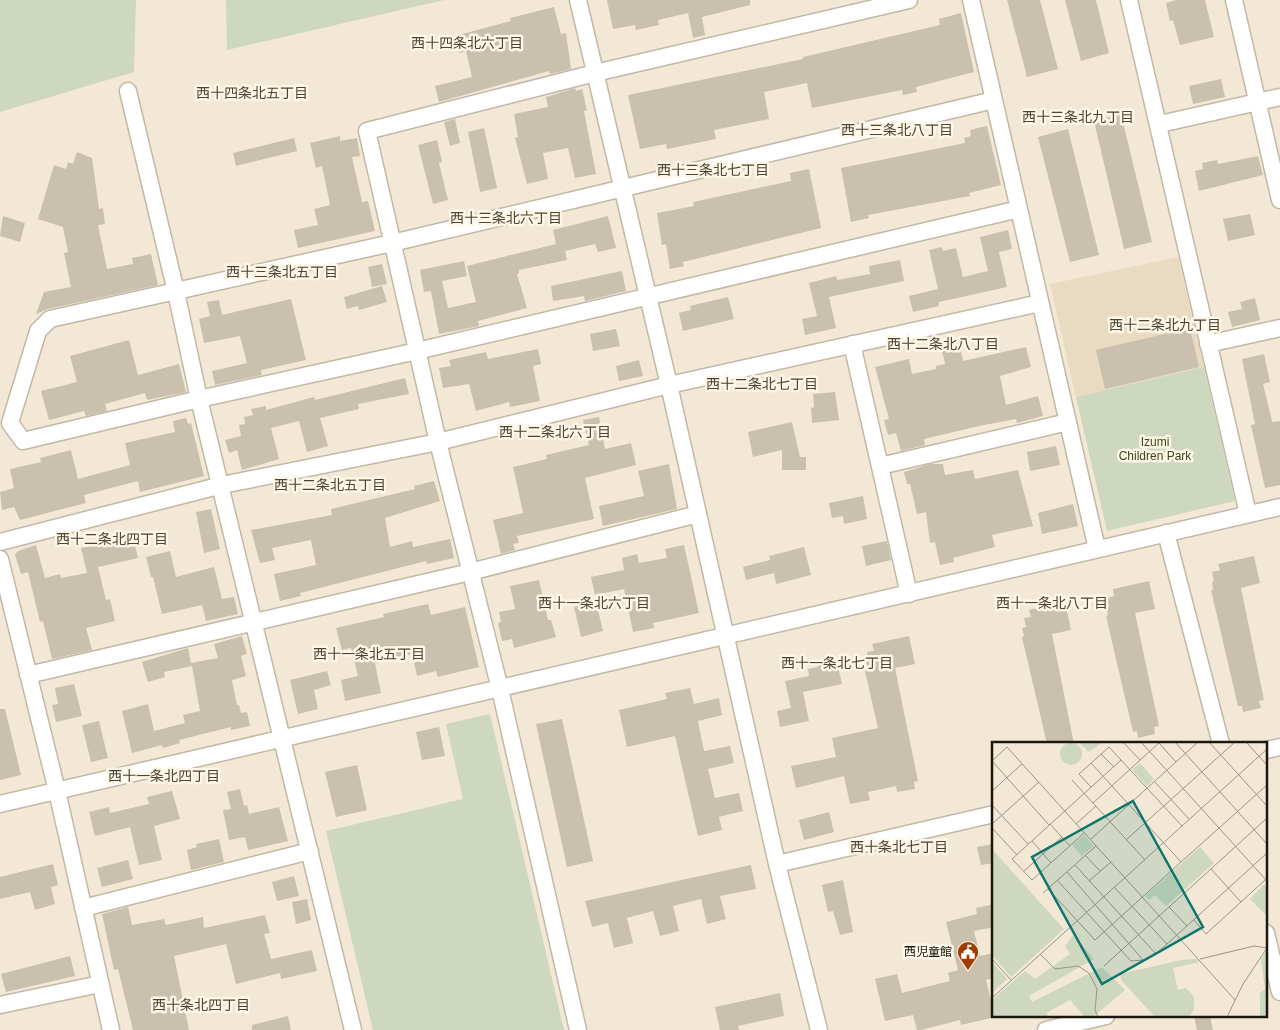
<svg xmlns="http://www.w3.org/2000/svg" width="1280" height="1030" font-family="Arial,'Noto Sans JP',sans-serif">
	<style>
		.built { fill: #e8dbc1 }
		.green { fill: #cdd8be }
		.building { fill: #c9c0ad }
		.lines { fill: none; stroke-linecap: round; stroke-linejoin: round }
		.street-casing { stroke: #c2b8a6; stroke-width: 19 }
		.street { stroke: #fff; stroke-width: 16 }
		.labels { text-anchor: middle; stroke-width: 5; stroke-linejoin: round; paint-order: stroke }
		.park-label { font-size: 12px; fill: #384917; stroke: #fef6e6 }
		.poi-label { font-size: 12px; fill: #1c1811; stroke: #fef6e6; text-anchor: end }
		.neighbourhood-label { font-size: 14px; fill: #4c4434; stroke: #fef6e6 }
		.inset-road { fill: none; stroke: #9c9587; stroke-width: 1 }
		.view { fill: #0f766e; fill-opacity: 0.15; stroke: #0f766e; stroke-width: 2.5 }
		.inset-edge { fill: none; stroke: #1c1811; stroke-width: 2.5 }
	</style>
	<rect width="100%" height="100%" fill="#f2e8d5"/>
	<path class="built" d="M1178 257 1204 367 1076 397 1050 284Z"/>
	<path class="green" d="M0 0H136L134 72 0 112Z
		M226 0H444L227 50Z
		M1204 367 1235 501 1107 531 1076 397Z
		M490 714 564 1030H373L326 831 463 799 446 724Z"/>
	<path class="building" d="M607 0H750V5L702 17 705 35 693 38 688 13 658 20 659 25 636 30 635 25 613 29Z
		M1007 0H1040L1058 69 1027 77Z
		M1065 0H1096L1109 53 1081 61Z
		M1176 0H1205L1214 37 1180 45 1173 20 1170 21 1166 3Z
		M554 7 561 34 566 33 571 69 550 74 549 71 439 102 435 86 472 77 466 51 459 53 455 36 511 21 510 18Z
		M961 13 974 72 916 87 917 92 903 95 902 90 812 108 807 83 764 92 769 119 714 130 716 139 667 149 666 144 640 149 628 95 803 59V57L940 25 939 19Z
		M1221 79 1225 97 1193 104 1189 86Z
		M575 88 576 91 582 89 587 110 584 111 596 174 575 178 568 148 543 153 548 179 527 184 515 138 518 137 514 114 548 107 546 97Z
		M1121 114 1152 242 1124 249 1094 121Z
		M455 119 460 143 450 146 444 122Z
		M987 126 1001 185 969 193 970 196 868 215 869 218 851 222 841 168 965 143 964 138 971 136 970 130Z
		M484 128 497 188 480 192 468 132Z
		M1068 129 1099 255 1070 262 1038 137Z
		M340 136V141L357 138 360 156 352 157 362 202 368 201 375 231 298 248 294 230 318 225 314 209 330 205 322 166 316 168 310 143Z
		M294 138 297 151 236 166 233 153Z
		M437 140 442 162 439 163 448 200 433 204 418 145Z
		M77 152 92 158 99 209 103 208 105 224 98 225 107 269 133 264 132 258 151 254 158 285 48 309 36 314 44 292 71 287 64 253 68 252 63 227 38 219 54 165 66 169 68 162 73 164Z
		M1258 156 1263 175 1199 191 1195 171 1203 169 1202 163 1217 160 1218 164Z
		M809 169 821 228 683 262 684 266 670 269 666 244 662 245 657 213 694 206 693 202 791 181 790 173Z
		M1250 214 1255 235 1228 241 1223 219Z
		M3 216 25 223 20 242 0 236Z
		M608 216 616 248 598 252 595 244 565 251 567 260 519 270V273L517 274 527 308 478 321 479 326 439 334 431 291 424 292 420 270 464 261 467 276 442 281 448 308 476 302 467 266 556 244 553 230Z
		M1008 230 1012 249 999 252 1007 287 939 302V306L913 312 909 296 938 289 929 250 942 247 943 251 956 248 963 277 988 271 980 237Z
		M900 260 904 281 829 297 836 328 805 335 802 319 817 316 809 283 836 276 837 280 870 274 869 266Z
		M382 264 387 284 372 287 368 267Z
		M622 271 626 291 585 301 584 296 553 301 551 286Z
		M382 286 387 302 359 310 358 306 347 309 344 297Z
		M728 297 734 319 683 331 679 313 691 310 690 306Z
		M1255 298 1260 320 1232 327 1228 312 1242 309 1240 302Z
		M291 299 306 360 261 370 262 375 215 385 212 371 247 363 240 336 204 343 199 319 210 316 207 302 219 300 222 315Z
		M1190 328 1199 367 1105 389 1096 350Z
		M616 329 620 346 593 351 590 334Z
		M958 338 963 361 1026 347 1031 367 1000 376 1006 405 1038 396 1043 416 1017 423 1016 419 979 426 924 439 925 445 901 451 896 433 888 435 884 420 889 419 875 367 909 359 912 374 936 369V366L945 364 940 342Z
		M129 340 138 375 179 364 186 392 147 400 145 393 105 404 107 411 86 416 84 411 49 420 41 391 77 382 70 356Z
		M538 349 541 364 533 366 540 401 510 407 509 402 476 411 469 384 443 388 439 368 451 366 449 360 486 352 488 359Z
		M1264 354 1270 382 1263 384 1272 421 1273 422 1280 421V485L1265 488 1251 425 1255 424 1242 359Z
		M639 360 643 376 619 381 616 366Z
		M405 378 409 394 358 404 359 409 320 418 328 446 307 452 299 421 271 428 279 459 242 470 237 450 229 453 225 440 241 436 239 425 245 424 244 417 253 415 251 409 266 406V410L314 397 315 400Z
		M835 392 839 420 812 423 811 408 814 407 813 394Z
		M599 417 605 449 631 443 636 465 585 478 594 519 517 536 519 543 513 544 515 550 501 554 493 520 523 513 513 467 547 459 546 455 589 445 583 420Z
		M186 418 188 424 191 423 204 476 140 492 138 481 84 495 86 503 20 520 14 507 2 510 0 492 14 488 10 469 41 462 40 458 71 450 78 479 130 465 125 443 175 432 173 421Z
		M792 422 800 457H806V470H782V450L753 457 748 432Z
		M1056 446 1060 465 1030 471 1027 452Z
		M669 464 677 509 603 526 599 506 644 496 638 471Z
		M930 464H943L945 475 973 470 975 479 1018 470 1033 526 992 535 995 547 953 558 954 562 940 565 935 542 930 543 926 512 917 514 910 484H907L904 472Z
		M434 481 440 501 385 518 390 547 412 541 413 547 450 539 454 558 427 564 426 561 300 593 301 596 280 601 274 574 316 565 311 540 272 548 275 560 260 563 251 530 332 515 331 509 415 489 414 486Z
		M863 496 867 519 844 524 843 516 832 518 829 503Z
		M1073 504 1078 526 1042 534 1038 513Z
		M211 509 220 549 204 553 196 512Z
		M132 533 138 558 98 567 106 600 110 599 115 621 86 628 92 650 52 659 43 621 40 622 28 572 21 574 15 555 18 551 36 545 45 578 60 574 61 578 87 573 81 548 116 541 115 537Z
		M887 541 891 560 866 566 862 546Z
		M684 545 699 613 653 623 654 628 633 632 624 589 595 595 591 577 624 570 622 558 637 554 639 563 667 558 665 549Z
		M804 547 811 575 776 584 774 573 746 580 743 567 770 560 769 556Z
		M170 551 176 577 214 567 222 599 234 597 238 614 206 621 202 605 162 614 153 577H151L146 557Z
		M1254 556 1260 583 1241 588 1264 700 1259 701 1261 708 1243 712 1242 706H1238L1211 590H1213L1212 582 1214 581 1212 572 1220 570 1218 564Z
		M539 580 548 620H551L556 637 514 648 512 639 502 641 498 623 501 622 499 612 515 609 510 586Z
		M1149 581 1155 609 1135 613 1159 726 1154 727 1155 734 1138 738 1137 731 1133 732 1106 616 1108 615 1106 607H1109L1107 598 1114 596 1113 589Z
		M596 602 603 631 581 637 574 607Z
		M1065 602 1071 630 1052 634 1074 744H1047L1022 637 1024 636 1022 628 1026 627 1024 618 1031 617 1029 610Z
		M428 604 431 615 465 607 479 667 438 677 436 671 417 676 412 654 375 663 381 693 345 701 341 680 358 676 351 648 342 650 336 628 384 617 383 614Z
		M242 636 247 654 241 656 246 676 232 680 237 705H239L241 713 247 712 250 726 231 730V727L179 740 180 743 163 748 162 745 132 753 122 711 148 704 154 731 185 723 183 715 200 711 192 666 164 672 165 677 148 682 142 662 188 648 191 663 218 658 214 644Z
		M909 636 915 664 895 668 918 781 914 782 915 789 897 792 896 786 868 792 870 800 850 804 844 776 796 788 791 766 836 757 832 738 878 728 865 671 868 670 866 662 868 661 867 652 874 651 872 644Z
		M836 658 842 684 803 692 809 721 780 727 777 711 791 708 785 681 809 676 808 669 818 667 817 662Z
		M327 671 331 685 314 690 318 709 298 714 290 680Z
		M74 684 82 716 56 722 52 705 58 704 55 688Z
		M690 688 694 704 719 698 722 715 698 721 704 751 730 746 734 763 708 769 715 798 739 793 743 811 719 817 722 830 698 836 675 736 627 747 619 710 667 699 665 693Z
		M0 709H5L21 775 0 780Z
		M562 719 593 861 567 867 536 724Z
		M99 721 108 758 91 762 82 725Z
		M439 727 445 756 422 760 416 732Z
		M357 765 367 810 336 817 325 772Z
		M240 789 244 806 247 805 249 814 279 807 288 841 248 850 245 837 229 840 223 810 231 809 227 792Z
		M172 791 180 819 154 826 162 860 139 865 130 827 95 836 89 812 109 807 110 813 149 804 147 797Z
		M829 812 834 832 804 840 799 820Z
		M219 839 224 862 191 870 187 850 197 847 196 844Z
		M994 844V863L981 865 977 847Z
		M128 860 133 879 102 887 97 868Z
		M53 864 58 885 51 887 55 904 35 910 30 892 0 899V877Z
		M751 865 756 889 720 896 726 919 707 924 701 899 673 906 679 931 660 936 653 911 627 918 633 943 614 948 608 923 592 927 585 901Z
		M294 876 299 896 277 901 272 882Z
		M843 880 853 932 840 935 833 911 828 912 822 885Z
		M307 899 311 920 296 924 292 902Z
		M994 904V927L974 931 980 956 994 953V978L986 980 995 1017 961 1025 960 1020 921 1030H917L913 1015 885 1021 875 979 897 974 902 993 950 981 948 973 958 970 946 922 977 914 976 908Z
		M128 907 132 925 164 919 166 925 203 917 204 928 265 915 270 933 264 934 271 959 312 950 317 971 281 979 280 973 236 984 226 944 174 956 189 1030H133L118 969 114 970 102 914Z
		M70 956 75 976 6 992 1 974Z
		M780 993 784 1016 738 1026 739 1030H720L715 1007Z
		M288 1016 291 1030H252V1025Z
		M1194 1016H1210L1213 1030H1197Z"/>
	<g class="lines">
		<g class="street-casing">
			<path id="street" d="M578 0 669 385 777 864 819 1030
				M971 0 1097 549
				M1129 0 1248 514
				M1234 0 1280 200
				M128 91 176 292 199 399 353 1030
				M994 100 392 243 50 319 38 331 10 423 23 441 199 399 417 351 1019 209
				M1160 124 1280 97
				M852 344 909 594
				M1208 344 1280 328
				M880 466 1068 422
				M1166 533 1221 744
				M0 542 222 485 438 442 669 385 1040 303
				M0 559 57 791 111 1030
				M28 675 470 572 698 514
				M1266 750 1280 747
				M0 804 1280 507
				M777 864 994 814
				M83 908 310 851
				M1266 933 1280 992
				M0 1005 100 984
				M578 1030 500 689 438 442 367 131 595 73 909 0
				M1046 1030 1106 1016"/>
		</g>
		<use href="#street" class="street"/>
	</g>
	<defs>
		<g id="civic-pin" transform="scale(1.125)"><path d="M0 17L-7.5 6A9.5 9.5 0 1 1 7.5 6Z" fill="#9f3c00" stroke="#fef6e6"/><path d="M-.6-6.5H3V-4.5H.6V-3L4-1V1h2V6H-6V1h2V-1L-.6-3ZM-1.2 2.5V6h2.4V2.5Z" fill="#fff"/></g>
	</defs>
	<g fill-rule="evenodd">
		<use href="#civic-pin" x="968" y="952"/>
	</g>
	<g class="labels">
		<g class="park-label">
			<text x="1155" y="446">Izumi<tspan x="1155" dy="14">Children Park</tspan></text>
		</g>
		<g class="poi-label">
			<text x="952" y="956">西児童館</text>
		</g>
		<g class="neighbourhood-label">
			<text x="467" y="48">西十四条北六丁目</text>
			<text x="252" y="98">西十四条北五丁目</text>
			<text x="1078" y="122">西十三条北九丁目</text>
			<text x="897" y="135">西十三条北八丁目</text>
			<text x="713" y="175">西十三条北七丁目</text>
			<text x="506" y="223">西十三条北六丁目</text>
			<text x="282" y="277">西十三条北五丁目</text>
			<text x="1165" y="330">西十二条北九丁目</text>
			<text x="943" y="349">西十二条北八丁目</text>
			<text x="762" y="389">西十二条北七丁目</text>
			<text x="555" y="437">西十二条北六丁目</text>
			<text x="330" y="490">西十二条北五丁目</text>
			<text x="112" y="544">西十二条北四丁目</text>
			<text x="594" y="608">西十一条北六丁目</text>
			<text x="1052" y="608">西十一条北八丁目</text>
			<text x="369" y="659">西十一条北五丁目</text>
			<text x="837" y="668">西十一条北七丁目</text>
			<text x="164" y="781">西十一条北四丁目</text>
			<text x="899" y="852">西十条北七丁目</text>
			<text x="201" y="1010">西十条北四丁目</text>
		</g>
	</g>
	<g transform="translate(992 742)">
		<rect width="275" height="275" fill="#f2e8d5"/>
		<path d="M87 0H111L97 10ZM68 12a11 11 0 1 1 22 0a11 11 0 1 1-22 0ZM148 21 162 37 155 44 140 28ZM92 93 102 104 90 114 80 103ZM208 105 222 121 174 164 163 153 157 158 153 154ZM0 107 72 187 19 235 0 213ZM271 143 275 144V174L258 157ZM81 193 102 217 37 254 40 260 110 225 133 248 101 275H93L78 258 54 271 57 275H0V258L33 229 43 237 78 212 73 204ZM275 209V275H268V251L273 247 269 217ZM205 217 207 220 181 226 186 248 194 246 202 255V267L197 275H163L130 239 128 232 189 218ZM0 220 15 237 0 251Z" fill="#cdd8be"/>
		<path class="inset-road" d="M131 0 148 18M149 0 275 139M183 0 275 102M217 0 275 64M254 0 275 23M167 1 184 20M109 12 122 25M0 19 15 5 243 258M0 19 57 83M99 21 189 120 275 43M80 38 153 118M162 39 197 77M99 45 87 32 117 5 190 84M0 49 30 22M101 61 168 0M0 63 36 102M0 82 47 40M58 82 78 104M84 82 104 64M0 86 25 113M92 91 40 138 20 117 129 18M99 97 206 0M134 98 243 0M40 99 59 121M93 113 108 129M83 123 164 212 275 111M219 127 249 160M32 129 70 95M65 138 139 219 151 218 75 130M97 139 119 120M122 145 175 202M56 147 103 198 189 120M51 151 104 104M177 165 195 184M202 178 214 192 273 138M48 212 63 227 86 224 97 231 105 247 103 268 106 275M0 217 19 238M208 217 262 204 275 206M112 224 275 76M0 256 275 7M235 275 251 242 275 206"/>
		<path class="view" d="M141 59 211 185 110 242 40 115Z"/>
		<rect width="275" height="275" class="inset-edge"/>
	</g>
</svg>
